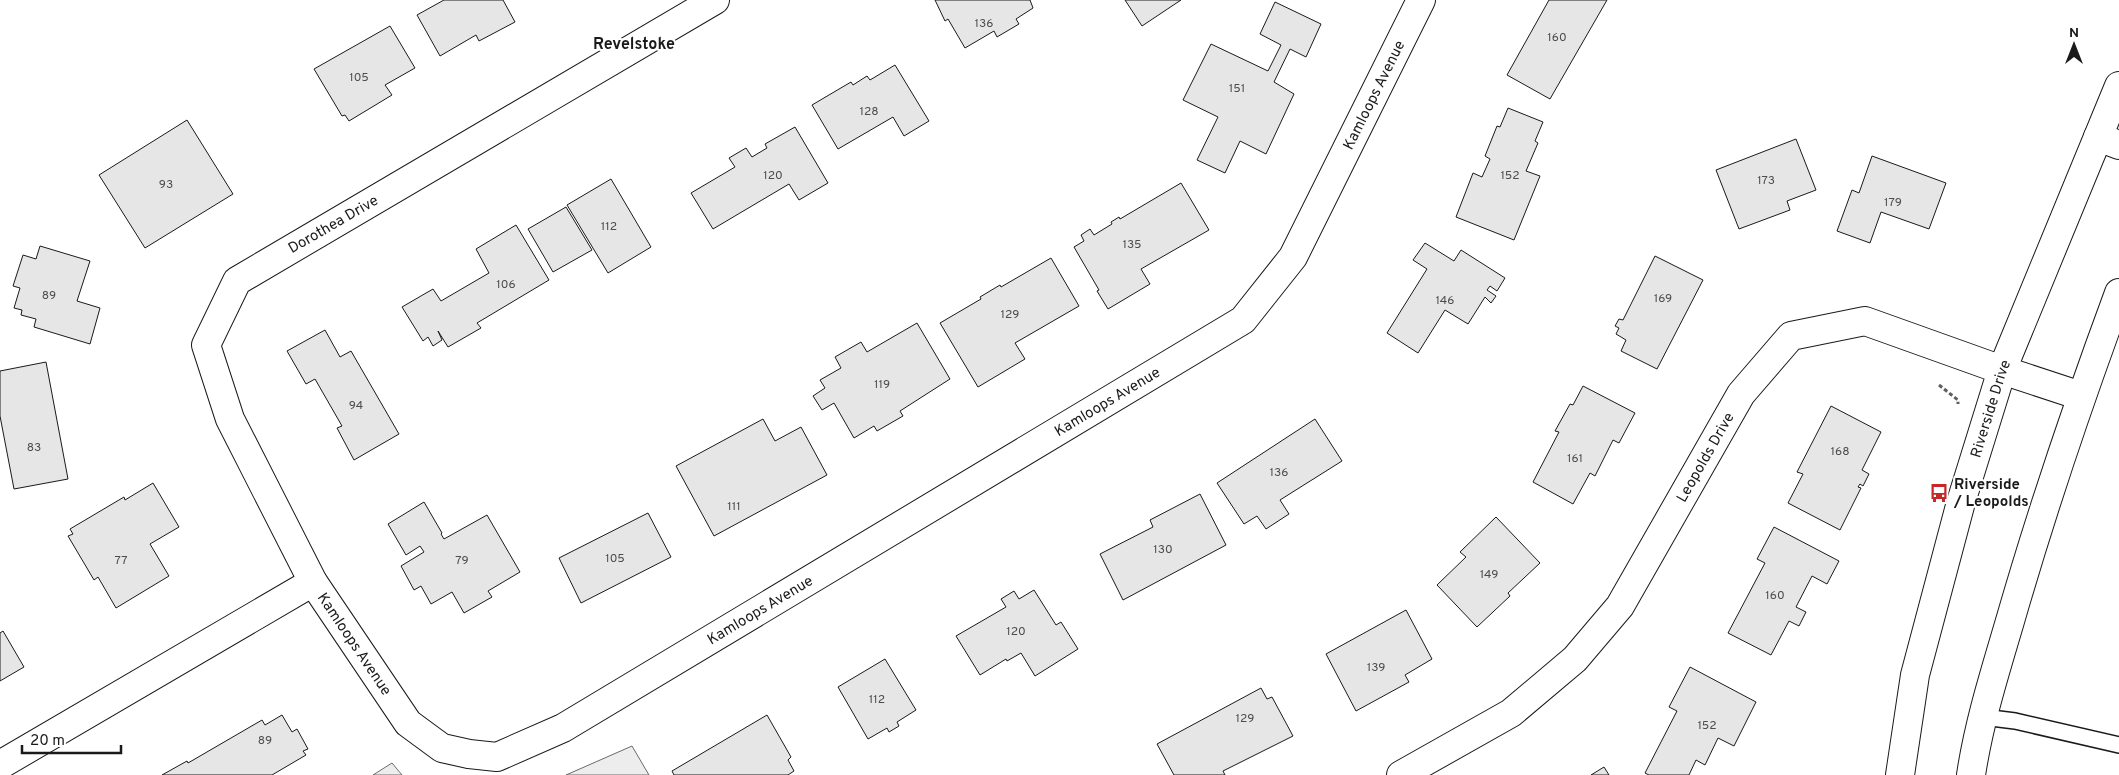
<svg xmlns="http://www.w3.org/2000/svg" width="2119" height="775" font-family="Overpass,sans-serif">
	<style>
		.built { fill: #ededed; stroke: #6a6a6a }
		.building { fill: #e6e6e6; stroke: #1a1a1a }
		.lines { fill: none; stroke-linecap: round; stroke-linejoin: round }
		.service-casing { stroke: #1a1a1a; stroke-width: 18 }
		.minor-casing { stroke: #1a1a1a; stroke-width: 30 }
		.primary-casing { stroke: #1a1a1a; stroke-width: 30 }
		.path { stroke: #5f5f5f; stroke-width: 3; stroke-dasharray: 4 2.5; stroke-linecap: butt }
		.service { stroke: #fff; stroke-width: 15 }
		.minor { stroke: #fff; stroke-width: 28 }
		.primary { stroke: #fff; stroke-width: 28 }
		.labels { text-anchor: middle; stroke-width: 4; stroke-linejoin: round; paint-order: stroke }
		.number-label { font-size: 12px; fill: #4d4d4d }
		.street-label { font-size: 15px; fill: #1a1a1a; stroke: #fff }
		.poi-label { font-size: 15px; font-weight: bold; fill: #1a1a1a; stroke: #fff; text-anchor: start }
		.neighbourhood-label { font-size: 16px; font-weight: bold; fill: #1a1a1a; stroke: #fff }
	</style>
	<rect width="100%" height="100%" fill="#fff"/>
	<path class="built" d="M632 746 649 775H566Z
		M392 763 402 775H373Z"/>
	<path class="building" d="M444 0H503L515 22 479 41 476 35 440 56 417 15Z
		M935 0H1030L1033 8 1016 19 1019 24 997 37 994 31 965 48 948 19 945 21Z
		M1125 0H1181L1142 26Z
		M1549 0H1607L1550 99 1507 75Z
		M1275 2 1321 24 1306 57 1290 49 1274 82 1294 94 1266 154 1240 141 1225 173 1197 160 1218 117 1183 100 1211 44 1268 71 1281 45 1260 34Z
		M390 26 415 68 385 85 392 95 349 121 345 115 342 116 314 69Z
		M895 65 929 121 904 136 893 117 838 149 812 105 851 82 853 85 867 76 870 80Z
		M1508 108 1543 122 1535 141 1538 143 1526 171 1540 176 1514 240 1456 217 1473 173 1482 177 1490 159 1485 156 1497 126 1500 127Z
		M187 120 233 194 145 248 99 175Z
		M795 127 828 183 799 200 789 184 713 229 691 193 735 167 729 158 746 148 752 157 767 148 765 144Z
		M1796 139 1816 190 1787 201 1790 210 1739 229 1716 170Z
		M1872 156 1946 183 1929 229 1881 212 1870 243 1837 231 1852 190 1859 193Z
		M611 179 651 247 608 273 567 205Z
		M1181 183 1209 230 1141 269 1150 284 1108 309 1097 291 1099 290 1074 247 1084 241 1081 235 1090 229 1094 235 1112 224 1111 222 1119 217 1120 219Z
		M566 207 592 250 553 272 528 229Z
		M516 225 549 280 477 323 481 328 448 347 438 331 442 340 433 346 428 337 423 341 402 307 433 289 441 301 489 273 476 249Z
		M1425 243 1454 261 1461 250 1505 278 1497 291 1490 286 1487 290 1496 296 1491 303 1485 297 1468 324 1445 310 1418 353 1387 333 1427 269 1413 260Z
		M40 246 90 261 77 301 100 308 90 344 34 327 36 319 21 315 22 310 14 308 20 288 13 286 23 255 36 259Z
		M1655 256 1703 280 1657 369 1621 351 1626 340 1616 334 1619 328 1615 326 1619 319 1623 320Z
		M1051 258 1079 306 1015 343 1025 359 978 387 940 323 981 299 980 297 1000 285 1001 287Z
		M917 323 950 379 900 411 903 416 877 431 874 426 854 438 834 403 822 410 813 396 825 388 820 380 841 368 835 357 861 342 867 352Z
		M325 330 340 357 351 351 399 434 354 460 337 428 342 426 315 379 306 384 287 351Z
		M46 362 68 479 14 489 0 416V371Z
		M1583 386 1635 413 1619 443 1613 440 1595 476 1590 473 1573 504 1533 482 1559 432 1555 431 1570 404 1573 405Z
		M1831 406 1881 432 1862 470 1869 474 1863 486 1860 484 1858 487 1861 488 1840 530 1788 503 1803 474 1797 472Z
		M763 419 775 441 801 427 827 475 714 536 676 466Z
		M1315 419 1342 461 1280 500 1289 514 1266 529 1257 516 1244 524 1217 483Z
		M153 483 179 527 150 544 169 576 116 608 98 577 94 580 68 536 73 534 70 529 124 497 125 500Z
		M1200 494 1226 545 1123 600 1100 554 1153 527 1150 520Z
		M424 502 442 533 441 534 444 539 487 515 520 572 488 591 492 597 464 613 452 592 431 604 421 586 414 590 401 566 424 552 420 546 406 555 388 524Z
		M648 513 671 557 581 603 559 558Z
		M1496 517 1540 563 1508 593 1510 596 1477 627 1437 585 1466 557 1460 552Z
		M1774 527 1839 561 1827 584 1812 576 1796 607 1806 612 1799 626 1789 621 1771 655 1728 633 1765 563 1757 559Z
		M1034 590 1056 625 1061 622 1078 649 1035 676 1021 653 1007 661 1006 659 980 675 956 636 1006 607 1001 599 1014 591 1019 599Z
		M1406 610 1432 659 1405 675 1409 682 1356 711 1326 654Z
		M3 631 24 667 0 681V633Z
		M885 659 916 710 897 722 899 726 889 732 887 728 868 739 838 687Z
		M1690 667 1756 702 1734 746 1718 738 1705 765 1696 760 1689 775H1649L1645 773 1677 711 1669 707Z
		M1261 688 1267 699 1272 697 1293 736 1223 771 1225 775H1174L1157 744Z
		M282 715 292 732 297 729 308 749 303 751 306 755 272 775H162L187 761 188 763 262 720 265 725Z
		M767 715 791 757 788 760 794 771 788 775H674L672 771Z
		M1604 767 1609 775H1591Z"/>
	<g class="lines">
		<g class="service-casing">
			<path id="service" d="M1983 717 2015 721 2119 745"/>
		</g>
		<g class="minor-casing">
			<g id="minor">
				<path id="s1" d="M715 0 237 281 206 345 230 419 313 582 408 723 442 748 469 754 497 757 563 728 1243 320 1293 257 1421 0"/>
				<path d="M2098 137 2119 145"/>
				<path d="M0 765 313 582"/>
				<path id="s2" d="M1401 775 1511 713 1575 659 1620 606 1741 394 1791 336 1865 321 2002 370 2081 396"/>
			</g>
		</g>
		<g class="primary-casing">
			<g id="primary">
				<path id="s3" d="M1900 775 1915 675 1961 502 2002 370 2119 86"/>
				<path d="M1971 775C1979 722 1995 672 2010 621 2042 510 2079 401 2119 293"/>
			</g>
		</g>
		<path class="path" d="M1939 385 1958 400V404"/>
		<use href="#service" class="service"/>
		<use href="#minor" class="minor"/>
		<use href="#primary" class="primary"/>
	</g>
	<defs>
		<g id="bus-bare" transform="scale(1.5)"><path d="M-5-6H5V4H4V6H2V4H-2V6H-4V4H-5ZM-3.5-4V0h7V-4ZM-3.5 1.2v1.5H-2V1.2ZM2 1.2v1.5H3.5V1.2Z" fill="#c62828" stroke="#fff" stroke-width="2.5" paint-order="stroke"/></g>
	</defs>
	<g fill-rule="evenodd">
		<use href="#bus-bare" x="1939" y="493"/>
	</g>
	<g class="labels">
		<g class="number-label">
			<text x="984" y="27">136</text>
			<text x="1557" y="41">160</text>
			<text x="359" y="81">105</text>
			<text x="1237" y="92">151</text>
			<text x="869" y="115">128</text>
			<text x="773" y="179">120</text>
			<text x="1510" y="179">152</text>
			<text x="1766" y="184">173</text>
			<text x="166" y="188">93</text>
			<text x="1893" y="206">179</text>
			<text x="609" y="230">112</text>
			<text x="1132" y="248">135</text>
			<text x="506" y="288">106</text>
			<text x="49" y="299">89</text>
			<text x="1663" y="302">169</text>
			<text x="1445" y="304">146</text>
			<text x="1010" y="318">129</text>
			<text x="882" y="388">119</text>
			<text x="356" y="409">94</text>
			<text x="34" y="451">83</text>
			<text x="1840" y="455">168</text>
			<text x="1575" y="462">161</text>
			<text x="1279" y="476">136</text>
			<text x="734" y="510">111</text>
			<text x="1163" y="553">130</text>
			<text x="615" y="562">105</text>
			<text x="121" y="564">77</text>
			<text x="462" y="564">79</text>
			<text x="1489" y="578">149</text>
			<text x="1775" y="599">160</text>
			<text x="1016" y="635">120</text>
			<text x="1376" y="671">139</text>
			<text x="877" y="703">112</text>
			<text x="1245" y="722">129</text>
			<text x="1707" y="729">152</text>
			<text x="265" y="744">89</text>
		</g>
		<g class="street-label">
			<text dy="5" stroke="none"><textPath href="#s1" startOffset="2281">Kamloops Avenue</textPath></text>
			<text transform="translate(333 224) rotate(-30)" y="5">Dorothea Drive</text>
			<text dy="5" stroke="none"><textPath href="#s1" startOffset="1861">Kamloops Avenue</textPath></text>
			<text dy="5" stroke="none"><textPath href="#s3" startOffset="378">Riverside Drive</textPath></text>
			<text dy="5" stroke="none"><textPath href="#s2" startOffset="451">Leopolds Drive</textPath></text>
			<text dy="5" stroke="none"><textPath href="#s1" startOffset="1456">Kamloops Avenue</textPath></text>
			<text dy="5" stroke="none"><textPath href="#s1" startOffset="961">Kamloops Avenue</textPath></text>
		</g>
		<g class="poi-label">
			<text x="1954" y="489">Riverside<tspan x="1954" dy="17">/ Leopolds</tspan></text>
		</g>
		<g class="neighbourhood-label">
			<text x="634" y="49">Revelstoke</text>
		</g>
	</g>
	<g transform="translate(2074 45)" stroke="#ffffff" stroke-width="4" paint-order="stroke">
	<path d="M0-4L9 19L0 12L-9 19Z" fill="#1a1a1a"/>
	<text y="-8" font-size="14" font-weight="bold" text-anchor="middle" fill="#1a1a1a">N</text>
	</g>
	<path d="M22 745v8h99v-8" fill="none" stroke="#1a1a1a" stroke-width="2.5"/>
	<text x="30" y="745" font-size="15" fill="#1a1a1a" stroke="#ffffff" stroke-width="4" paint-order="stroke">20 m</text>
</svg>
